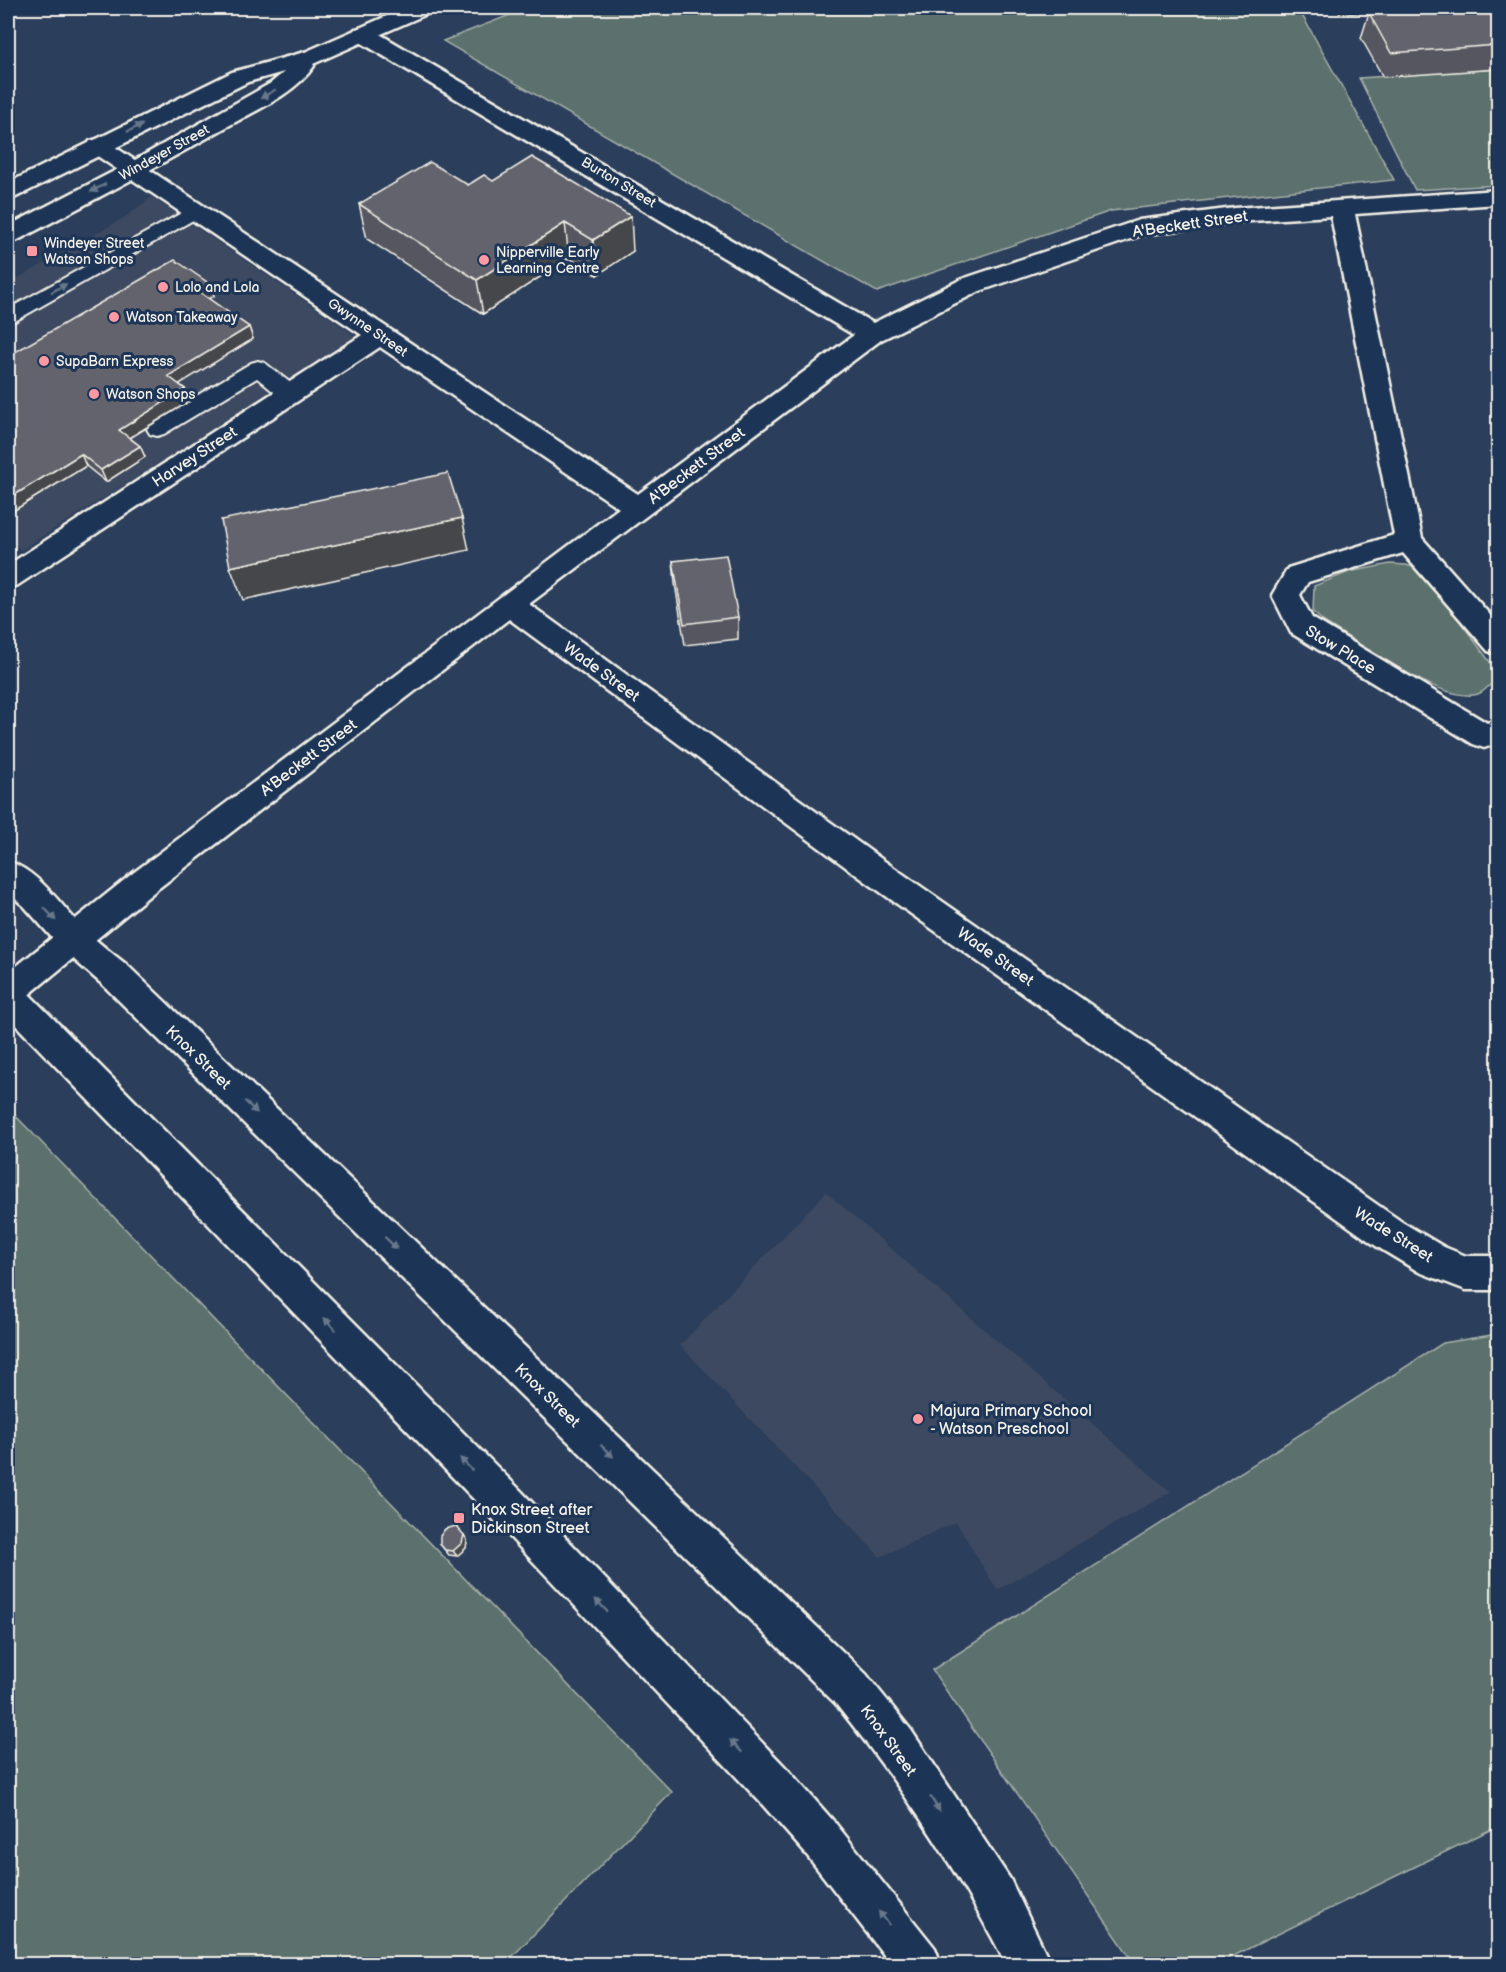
<svg xmlns="http://www.w3.org/2000/svg" width="1506" height="1972" font-family="'Balsamiq Sans',sans-serif">
	<style>
		.built { fill: #3c4960 }
		.green { fill: #5b716d; stroke: #a8b1aa; stroke-width: 1.5 }
		.lines { fill: none; stroke-linecap: round; stroke-linejoin: round }
		.lane-casing { stroke: #f4f1e8; stroke-width: 4 }
		.street-casing { stroke: #f4f1e8; stroke-width: 5 }
		.secondary-casing { stroke: #f4f1e8; stroke-width: 5 }
		.lane { fill: #1d3557; fill-rule: evenodd }
		.street { fill: #1d3557; fill-rule: evenodd }
		.secondary { fill: #1d3557; fill-rule: evenodd }
		.wall { fill: #55565e; stroke: #f4f1e8; stroke-width: 1.5 }
		.shaded-wall { fill: #45464c; stroke: #f4f1e8; stroke-width: 1.5 }
		.building { fill: #63646d; stroke: #f4f1e8; stroke-width: 1.5 }
		.oneway { fill: #68778a }
		.poi-dot { fill: #ff9aa2; stroke: #1d3557; stroke-width: 2 }
		.labels { text-anchor: middle; stroke-width: 6; stroke-linejoin: round; paint-order: stroke }
		.far-street-label { font-size: 14px; fill: #f4f1e8; stroke: #1d3557 }
		.far-poi-label { font-size: 14px; fill: #f4f1e8; stroke: #1d3557; text-anchor: start }
		.street-label { font-size: 16px; fill: #f4f1e8; stroke: #1d3557 }
		.poi-label { font-size: 16px; fill: #f4f1e8; stroke: #1d3557; text-anchor: start }
	</style>
	<rect width="100%" height="100%" fill="#2b3e5b"/>
	<filter id="ink" filterUnits="userSpaceOnUse"><feTurbulence type="fractalNoise" baseFrequency=".0167" numOctaves="2"/><feDisplacementMap in="SourceGraphic" scale="12" xChannelSelector="R" yChannelSelector="G"/><feConvolveMatrix kernelMatrix="1 2 1 2 8 2 1 2 1" color-interpolation-filters="sRGB"/></filter>
	<g filter="url(#ink)">
		<path class="built" d="M152 197 359 338 21 550 8 539V284L127 216Z
			M826 1192 1171 1492 997 1590 956 1522 880 1557 680 1345Z"/>
		<path class="green" d="M528 8H1298L1394 180 1111 211 877 292 443 41Z
			M1498 69V185L1415 190 1359 78Z
			M1390 564 1406 565 1422 570 1493 666V682C1489 686 1484 692 1478 694 1443 705 1356 641 1324 622L1313 612 1314 586 1349 572Z
			M8 1108 672 1792 508 1961 502 1964H8Z
			M1498 1334V1826L1217 1964H1135L932 1670 1443 1343Z"/>
		<g class="lines">
			<g class="lane-casing">
				<path id="lane" d="M196 205 202 207 205 211 202 215 15 321 8 323V309Z
					M258 361 265 363 297 388 300 393 297 398C281 402 269 387 257 378L164 434 157 436 150 434 147 429 150 424 251 363Z"/>
			</g>
			<g class="street-casing">
				<path id="street" d="M363 28 371 29 873 323 962 279 1139 220 1235 208 1498 190V204L1355 214 1422 538 1498 624V654L1488 651 1403 553 1308 582 1300 595 1312 618 1487 723 1498 719V743L1484 748 1473 744 1291 633 1272 595 1288 568 1394 535 1331 216 1235 222 1142 235 980 291 881 340 529 604 880 858 1402 1222 1444 1247 1466 1256H1498V1290H1466L1419 1272 1376 1246 858 876 509 619 155 891 20 1002 8 1006V973L133 873 619 508 380 347 18 585 8 588V565L362 335 90 151 87 146 90 141 98 139 106 141 638 494 854 335 355 39 352 34 355 29Z"/>
			</g>
			<g class="secondary-casing">
				<path id="secondary" d="M405 8H432L429 13 313 64 314 66C293 96 252 112 221 130 153 169 85 205 16 241L8 243V226L128 164 271 83 284 72 248 82 16 197 8 199V183L232 72 305 52Z
					M8 861C40 872 61 906 84 929 97 942 112 953 127 965L866 1674 911 1730 1010 1879 1051 1964H1006C959 1872 901 1785 836 1704L103 985 62 949 24 906 8 893Z
					M8 981 20 985 521 1491 791 1773 836 1824 935 1948 941 1964H891L806 1854 761 1803 493 1519 8 1017Z"/>
			</g>
			<use href="#lane" class="lane"/>
			<use href="#street" class="street"/>
			<use href="#secondary" class="secondary"/>
		</g>
		<path class="wall" d="M1337 8H1437L1340 14Z
			M1498 8V69L1383 77 1361 38 1369 13Z
			M468 185 633 251 597 275 569 258 483 314 367 239 359 204Z
			M210 284 214 296 209 299 249 327 253 339 179 384 185 389 190 401 130 438 140 446 145 457 106 482 86 466 8 514Z
			M673 561 738 617V639L685 645 675 584Z
			M467 1540 466 1548 457 1556 449 1555 440 1544Z"/>
		<path class="shaded-wall" d="M631 216 633 251 597 275 593 240Z
			M565 223 569 258 483 314 477 280Z
			M210 284 214 296 202 303 198 291Z
			M249 327 253 339 173 388 168 376Z
			M185 389 190 401 124 441 119 430Z
			M140 446 145 457 106 482 101 470Z
			M81 454 86 466 8 514V499Z
			M462 518 469 550 243 600 230 567Z
			M464 1535 467 1540 466 1548 457 1556 453 1551Z"/>
		<path class="building" d="M1459 8H1498V45L1391 53 1369 13Z
			M532 157 631 216 593 240 565 223 477 280 359 204 430 162 468 185 484 175 493 181Z
			M175 260 210 284 198 291 249 327 168 376 185 389 119 430 140 446 101 470 81 454 8 499V356Z
			M448 473 462 518 230 567 221 520Z
			M726 555 738 617 684 624 673 561Z
			M456 1526 464 1535 462 1543 453 1551 445 1550 440 1544V1536L445 1529Z"/>
		<defs><path id="oneway-solid" d="M-6-.8H1V-3.2L6.5 0L1 3.2V.8H-6Z" transform="scale(1.5)"/></defs>
		<g class="oneway">
			<use href="#oneway-solid" transform="translate(268 94) rotate(150)"/>
			<use href="#oneway-solid" transform="translate(135 128) rotate(-26)"/>
			<use href="#oneway-solid" transform="translate(98 188) rotate(153)"/>
			<use href="#oneway-solid" transform="translate(59 288) rotate(-29)"/>
			<use href="#oneway-solid" transform="translate(50 914) rotate(48)"/>
			<use href="#oneway-solid" transform="translate(251 1107) rotate(44)"/>
			<use href="#oneway-solid" transform="translate(391 1243) rotate(44)"/>
			<use href="#oneway-solid" transform="translate(330 1324) rotate(-134)"/>
			<use href="#oneway-solid" transform="translate(607 1451) rotate(44)"/>
			<use href="#oneway-solid" transform="translate(466 1464) rotate(-134)"/>
			<use href="#oneway-solid" transform="translate(601 1605) rotate(-134)"/>
			<use href="#oneway-solid" transform="translate(736 1746) rotate(-134)"/>
			<use href="#oneway-solid" transform="translate(935 1804) rotate(57)"/>
			<use href="#oneway-solid" transform="translate(884 1918) rotate(-129)"/>
		</g>
	</g>
	<g class="poi-dot">
		<rect x="26" y="245" width="12" height="12" rx="3"/>
		<circle cx="484" cy="260" r="6"/>
		<circle cx="163" cy="287" r="6"/>
		<circle cx="114" cy="317" r="6"/>
		<circle cx="44" cy="361" r="6"/>
		<circle cx="94" cy="394" r="6"/>
		<circle cx="918" cy="1419" r="6"/>
		<rect x="453" y="1512" width="12" height="12" rx="3"/>
	</g>
	<g class="labels">
		<g class="far-street-label">
			<text transform="translate(164 152) rotate(-29)" y="5">Windeyer Street</text>
			<text transform="translate(619 182) rotate(31)" y="5">Burton Street</text>
			<text transform="translate(368 327) rotate(34)" y="5">Gwynne Street</text>
		</g>
		<g class="far-poi-label">
			<text x="44" y="248">Windeyer Street<tspan x="44" dy="16">Watson Shops</tspan></text>
			<text x="496" y="257">Nipperville Early<tspan x="496" dy="16">Learning Centre</tspan></text>
			<text x="175" y="292">Lolo and Lola</text>
			<text x="126" y="322">Watson Takeaway</text>
			<text x="56" y="366">SupaBarn Express</text>
			<text x="106" y="399">Watson Shops</text>
		</g>
		<g class="street-label">
			<text transform="translate(1190 223) rotate(-8)" y="6">A'Beckett Street</text>
			<text transform="translate(194 456) rotate(-33)" y="6">Harvey Street</text>
			<text transform="translate(696 465) rotate(-37)" y="6">A'Beckett Street</text>
			<text transform="translate(1341 649) rotate(31)" y="6">Stow Place</text>
			<text transform="translate(602 671) rotate(36)" y="6">Wade Street</text>
			<text transform="translate(308 757) rotate(-37)" y="6">A'Beckett Street</text>
			<text transform="translate(996 956) rotate(35)" y="6">Wade Street</text>
			<text transform="translate(199 1057) rotate(44)" y="6">Knox Street</text>
			<text transform="translate(1394 1234) rotate(32)" y="6">Wade Street</text>
			<text transform="translate(548 1395) rotate(44)" y="6">Knox Street</text>
			<text transform="translate(889 1740) rotate(54)" y="6">Knox Street</text>
		</g>
		<g class="poi-label">
			<text x="930" y="1416">Majura Primary School<tspan x="930" dy="18">- Watson Preschool</tspan></text>
			<text x="471" y="1515">Knox Street after<tspan x="471" dy="18">Dickinson Street</tspan></text>
		</g>
	</g>
	<rect width="1506" height="1972" fill="none" stroke="#1d3557" stroke-width="30"/>
	<rect x="15" y="15" width="1476" height="1942" fill="none" stroke="#f4f1e8" stroke-width="2" filter="url(#ink)"/>
</svg>
